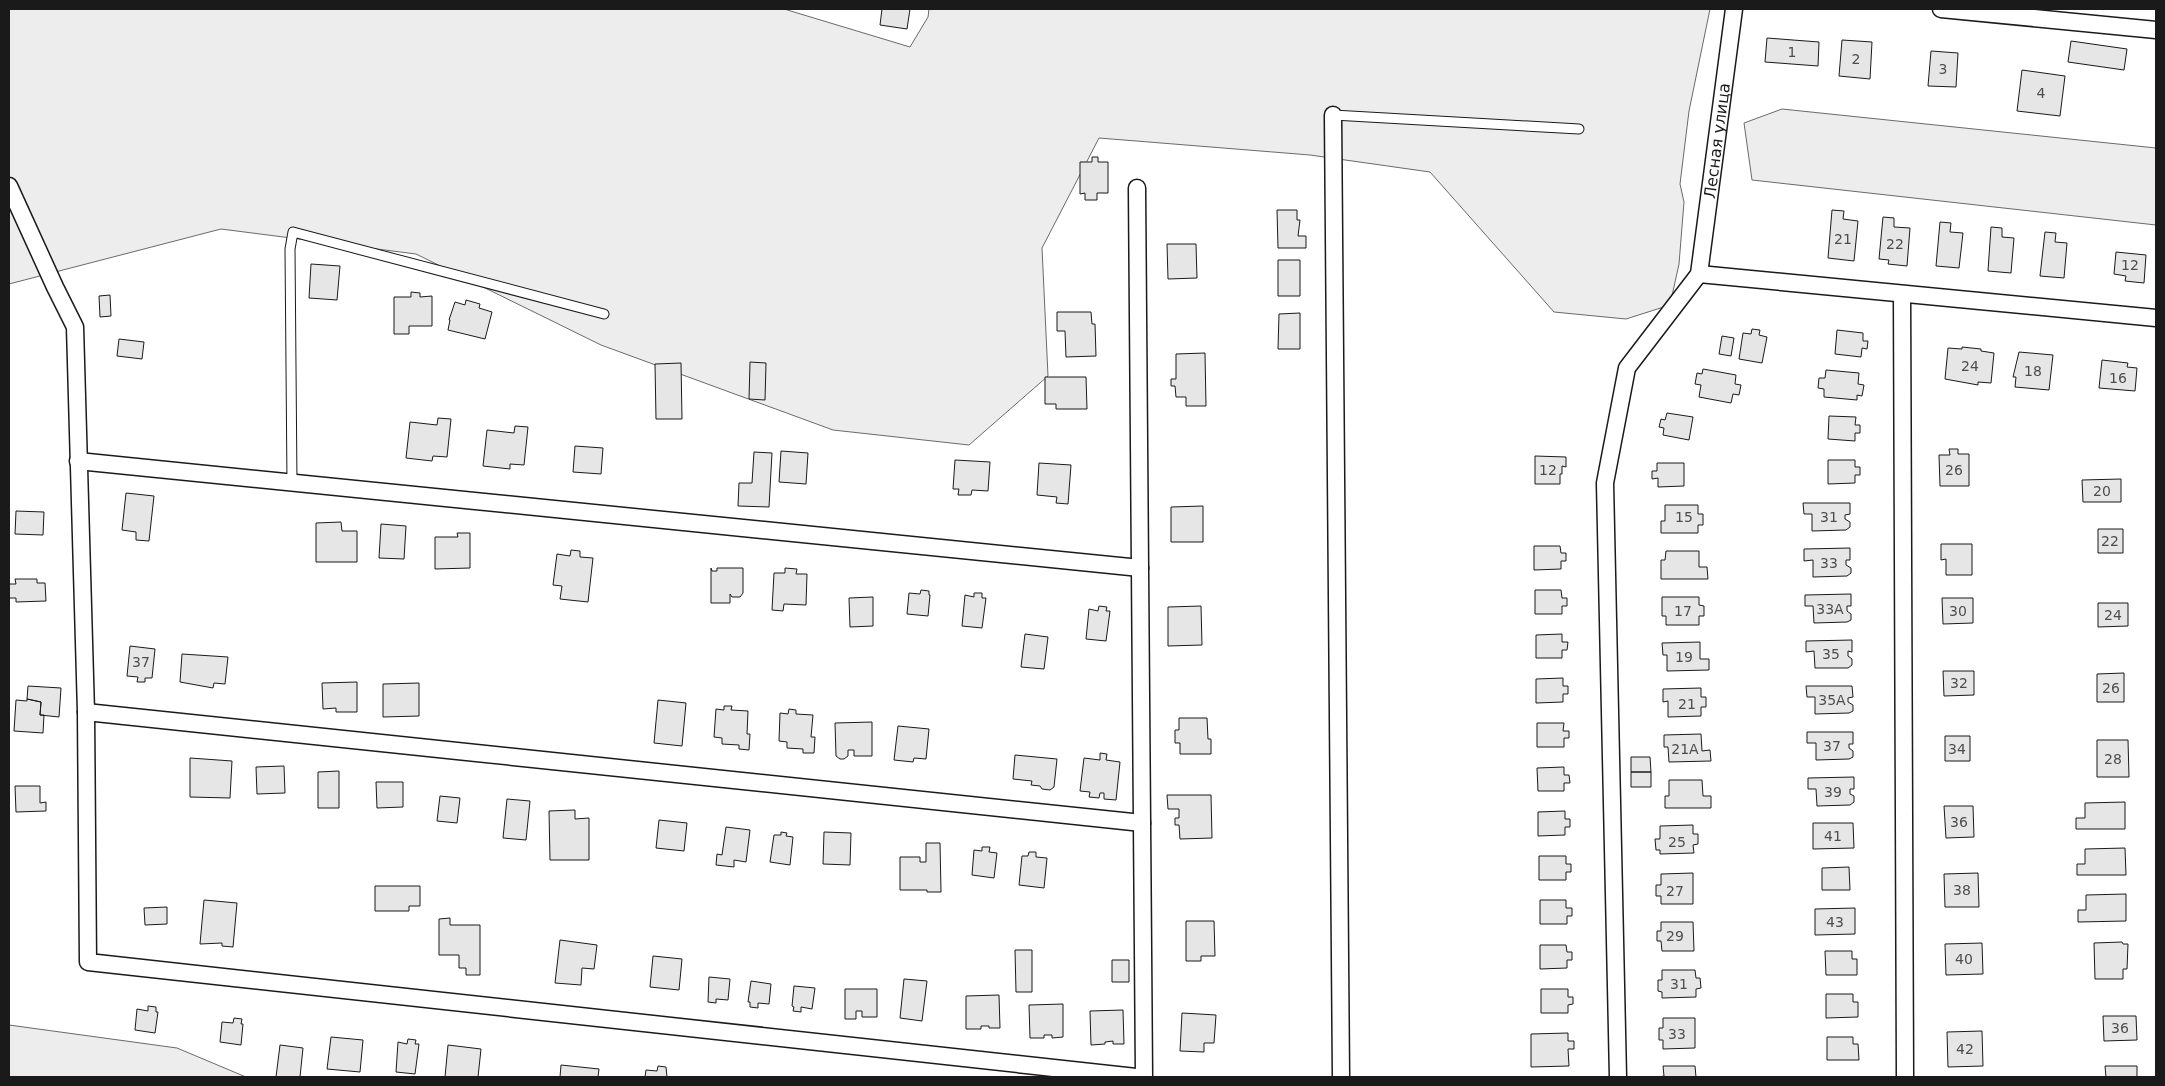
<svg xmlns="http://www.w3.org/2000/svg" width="2165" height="1086" font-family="'DejaVu Sans',sans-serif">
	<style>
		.built { fill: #ededed; stroke: #6a6a6a }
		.building { fill: #e6e6e6; stroke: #1a1a1a }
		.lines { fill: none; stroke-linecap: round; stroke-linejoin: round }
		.lane-casing { stroke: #1a1a1a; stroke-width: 11 }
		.street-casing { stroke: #1a1a1a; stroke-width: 19 }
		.lane { stroke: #fff; stroke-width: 9 }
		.street { stroke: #fff; stroke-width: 16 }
		.labels { text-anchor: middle; stroke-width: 4; stroke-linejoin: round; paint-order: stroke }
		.number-label { font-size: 14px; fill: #4d4d4d }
		.street-label { font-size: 16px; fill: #1a1a1a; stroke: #fff }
	</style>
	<rect width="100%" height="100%" fill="#fff"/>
	<path class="built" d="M9 9H784L910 47 928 17 929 9H1710L1689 111 1680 184 1684 202 1679 264 1670 305 1626 319 1554 312 1430 172 1310 155 1099 138 1042 248 1048 376 969 445 833 430 601 345 416 254 221 229 9 284Z
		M1782 109 2156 148V225L1752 180 1744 123Z
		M9 1025 177 1048 246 1077H9Z"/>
	<path class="building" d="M882 9H910L907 29 880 25Z
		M1767 38 1819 42 1818 66 1765 62Z
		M1842 40 1872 42 1870 79 1839 76Z
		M2071 41 2127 49 2124 70 2068 62Z
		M1931 51 1958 53 1956 87 1928 86Z
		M2022 70 2065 76 2060 116 2017 111Z
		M1092 157H1098V162H1108V193H1097V200H1085V193L1080 194V162H1092Z
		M1277 210H1297V220H1300L1298 236H1306V248H1278Z
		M1832 210 1844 211 1843 219 1858 221 1854 261 1828 258Z
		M1883 217 1894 218V227L1910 228 1907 266 1888 264 1889 260 1879 259Z
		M1940 222 1951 223 1950 232 1963 233 1959 268 1936 266Z
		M1991 227 2002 228V237L2014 238 2011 273 1988 271Z
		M2045 232 2056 233 2055 242 2067 243 2064 278 2040 276Z
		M1167 244H1196L1197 278 1168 279Z
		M2116 252 2146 255 2144 283 2125 281 2126 276 2114 274Z
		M1278 260H1300V296H1278Z
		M311 264 340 266 337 300 309 298Z
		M411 292 420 293V297L432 296V326H409V334H394V297H411Z
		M110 295 111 316 100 317 99 296Z
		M466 300 480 304 479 308 492 312 485 339 448 330 450 320H449L455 302 465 305Z
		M1057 312H1091L1092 324H1095L1096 356 1066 357 1065 331H1057Z
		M1300 313V349H1278L1279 314Z
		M1752 329 1760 330 1759 335 1767 337 1762 363 1739 359 1743 333 1751 334Z
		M1837 330 1863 333V341H1868L1867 349 1862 348 1861 357 1835 354Z
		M1722 336 1734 338 1731 356 1719 354Z
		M119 339 144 342 142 359 117 356Z
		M1962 347 1981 349V351L1994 353 1991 383 1978 382V385L1945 379 1948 348 1962 349Z
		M2019 352 2053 355 2049 390 2015 387 2016 377H2013Z
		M1205 353 1206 406H1186V397H1176L1175 386H1171V379H1176V354Z
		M2102 360 2128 363 2127 367 2137 368 2135 391 2099 388Z
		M750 362 766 363 765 400 749 399Z
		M681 363 682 419H656L655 364Z
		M1703 369 1736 375 1735 384 1741 385 1739 395 1733 394 1731 403 1699 397 1701 385 1695 384 1697 373 1702 374Z
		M1826 370 1859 373 1858 384 1864 385 1862 396 1857 395V400L1824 397V389L1818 388 1819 378H1825Z
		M1045 377H1086L1087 409H1056V404H1045Z
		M1667 413 1693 417 1689 440 1663 435 1664 428 1659 427 1661 419 1665 420Z
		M1829 416 1856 417 1855 425H1860V433H1855V441L1828 439Z
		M438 418 451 419 447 457 433 456 432 461 406 458 410 422 437 425Z
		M515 426 528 427 524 465 510 464V469L483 466 487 430 514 433Z
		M575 446 603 448 601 474 573 472Z
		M1949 449H1958V454H1969V486H1940L1939 455H1950Z
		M781 451 808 453 806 484 779 482Z
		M754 452 772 453 769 507 738 506 739 483H752Z
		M1535 456 1566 457V467L1562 466V474H1560V484H1535Z
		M955 460 990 462 988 491 972 490 971 495H958L959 489H953Z
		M1828 460H1855V467H1860V475H1855V483L1828 484Z
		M1039 463 1071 465 1068 504 1056 503 1057 497 1037 495Z
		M1657 463H1684V486L1658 487V478L1652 479V471H1657Z
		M2121 479V502H2083L2082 480Z
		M126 493 154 496 149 541 136 540V532L122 530Z
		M1803 503H1850V514L1845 515V519L1850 522V527L1846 530 1812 531V514H1804Z
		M1665 505H1698V514H1703V525H1698V533H1661V521H1665Z
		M1203 506V542H1171V507Z
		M16 511 44 512 43 535 15 534Z
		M341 522 342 531H357V562H316V523Z
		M381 524 406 526 404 559 379 558Z
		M2098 529H2123V553H2098Z
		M457 533H470V568L435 569V537H458Z
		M1941 544H1972V575H1946V559L1941 560Z
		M1534 546H1560L1561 553H1566V561H1561V569L1534 570Z
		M1850 548V560H1846V565L1851 568V573L1847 576 1813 577V560L1804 561V549Z
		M571 550 580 551V557L593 558 588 602 560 599 562 586 553 585 557 554 570 556Z
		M1666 551H1699V567H1707L1708 579H1661V560H1665Z
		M711 568 712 571H717V568H743V593L740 597H732L730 594V603H711Z
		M785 568 797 569 796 574H807L806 605 784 604 783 611 772 610 774 573H785Z
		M15 579H37V583H45L46 601 16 602V598H9V584H16Z
		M921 590 929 591V595H930L928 616 907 614 909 593 920 594Z
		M1535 590H1561L1562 598H1567V606H1562V614H1535Z
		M974 593H982V598H986L982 628 962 626 965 595 974 597Z
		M1851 594V606H1847V611L1851 614V620L1847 622 1814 623 1813 606H1805V595Z
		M873 597V626L850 627 849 598Z
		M1662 597H1699V605L1704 606V616H1699V625H1666V616H1662Z
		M1942 598H1973V623L1943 624Z
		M2098 603H2128V626L2098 627Z
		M1099 606 1107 607 1106 611H1110L1106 641 1086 639 1089 609 1098 611Z
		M1201 606 1202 645 1168 646V607Z
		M1025 634 1048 637 1044 669 1021 667Z
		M1562 634V642H1568L1567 650H1562V658H1536V635Z
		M1852 640V652L1848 651V656L1852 659V665L1848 668H1815L1814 651 1806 652V641Z
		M1700 642V659H1709V670L1667 671V655H1663L1662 643Z
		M130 646 155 649 152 678H145V682H137L138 677 127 676Z
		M182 654 228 657 225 684 214 683 213 688 180 682Z
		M1943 671H1974V695L1944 696Z
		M2124 673V702H2097V674Z
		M1563 678V686H1568V694H1563V702L1536 703V679Z
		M357 682V712H336V708L323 709 322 683Z
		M419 683V716L383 717V684Z
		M28 686 61 688 59 717 40 715 41 702 27 699Z
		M1806 686H1852L1853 697 1848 698V702L1853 705V711L1849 713 1815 714V697H1807Z
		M1701 688V697H1706V707H1701V716L1668 717V701L1663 702V689Z
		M27 699 41 702 40 715H44L43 733 14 731 16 700 27 701Z
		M658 700 686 703 682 746 654 743Z
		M724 706H732L731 710 748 711 747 734H750L749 750 739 749V745L722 744V738L714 737 716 709 724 710Z
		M789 709 796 710V714L813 715 811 737H815L814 753H803V749L787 748V742L779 741 780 713 788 714Z
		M1179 718H1207L1208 739H1211V754H1180V743H1175V730H1179Z
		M872 722V756H854V750H848V756L844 759H840L836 756 835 723Z
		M1537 723H1564L1563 731H1569V738H1564V747H1537Z
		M898 726 929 729 926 759 914 758 913 762 894 760Z
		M1807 732H1853V744H1849V748L1853 751V757L1849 759 1816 760V743H1807Z
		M1701 734 1702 751 1710 750 1711 761 1669 762 1668 747H1664V735Z
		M1945 736H1970V761H1945Z
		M2097 740H2128L2129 777H2097Z
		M1100 753 1107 754 1106 760 1120 762 1116 800 1104 799V793H1100L1099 798 1089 797 1090 792 1080 791 1084 758 1100 760Z
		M1015 755 1057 759 1054 787 1050 790 1042 789 1040 786 1031 785 1032 781 1013 779Z
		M1631 757H1650L1651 772H1631Z
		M190 758 232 761 230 798 190 797Z
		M284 766 285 793 257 794 256 767Z
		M1564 767V775H1569L1570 783H1564V791H1538L1537 768Z
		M339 771V808H318V772Z
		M1631 772H1651V787H1631Z
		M1854 777V789H1850V794L1854 796V802L1850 805 1817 806 1816 789H1808V778Z
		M1669 780H1702L1703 796H1711V808H1665V796H1669Z
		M376 782H403V807L377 808Z
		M15 786H40V803L46 802V811L16 812Z
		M1167 795H1211L1212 838 1180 839 1179 825H1175V818H1179V809H1168Z
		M440 796 460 798 457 823 437 821Z
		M507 799 530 801 526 840 503 838Z
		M2125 802V829H2076V818H2085V803Z
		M1944 806H1973L1974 837 1946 838Z
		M575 810V819L589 818V860H550L549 811Z
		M1565 811V819H1570V827H1565V835L1538 836V812Z
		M659 820 687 823 684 851 656 848Z
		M1813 823H1853L1854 848 1813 849Z
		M1693 825V834H1698V844L1693 845 1694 853 1660 854V850H1656L1655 839H1660V826Z
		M726 827 750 830 746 862 734 860V867L716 865 717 854 722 855Z
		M781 832 787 833 786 836 793 837 790 865 770 862 774 835H781Z
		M824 832 851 833 850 865 823 864Z
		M926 843H940L941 892H927V890H900V857H920V862H926Z
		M982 847H990L989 852 997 853 994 878 972 875 974 850 982 851Z
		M2125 848 2126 875H2077V864H2085V849Z
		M1029 852H1036V857L1047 858 1044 888 1019 885 1022 856H1028Z
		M1539 856H1566V864H1571V872H1566V880H1539Z
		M1849 867 1850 890H1822V868Z
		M1693 873V904H1661V896H1656V885H1661V874Z
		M1978 873 1979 907H1945L1944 874Z
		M375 886H420V906H409V911H375Z
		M2126 894V921L2078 922V910H2086V895Z
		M204 900 237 903 233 947 222 946V943L200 944Z
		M1540 900H1566V908H1572V916H1567V924H1540Z
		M167 907V924L145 925 144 908Z
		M1855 908V934L1815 935V909Z
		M450 918V925H480V975H466V968H459V955H439V919Z
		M1186 921H1214L1215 956H1201V961H1186Z
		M1661 922H1693L1694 951H1662L1661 941H1657V931H1661Z
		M560 940 597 945 594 969 582 968 581 985 555 983Z
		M2122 942 2123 944H2128L2127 969H2123V979H2095L2094 943Z
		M1982 943 1983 974 1946 975 1945 944Z
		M1540 945H1566L1567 952H1572V960H1567V968L1540 969Z
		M1015 950H1032V992H1016Z
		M1825 951H1852V959H1857V975H1826Z
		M653 956 682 959 679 990 650 987Z
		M1112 960H1129V982H1112Z
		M1662 970H1695L1696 978H1700L1701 988 1696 989V997L1662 998V992L1658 991V980H1662Z
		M709 977 730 979 728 1000 716 999V1003L708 1002Z
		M904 979 927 981 922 1021 900 1018Z
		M751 981 771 984 769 1004 758 1003V1008L750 1007V1002H748Z
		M794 986 815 988 812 1009 801 1007V1012L793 1011 794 1007 792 1006Z
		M845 989H877V1017H862V1011H856V1019H845Z
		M1541 989H1568V997H1573V1004L1568 1005V1013H1541Z
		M1826 994H1853V1002H1858V1017L1826 1018Z
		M999 995 1000 1028H989V1026H981V1029H966V996Z
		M1063 1004V1037L1052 1038V1035H1044V1038H1030L1029 1005Z
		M148 1006 156 1007V1012H158L155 1033 135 1030 137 1009 148 1011Z
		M1123 1010 1124 1044H1113V1041L1105 1042V1044L1091 1045 1090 1011Z
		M1182 1013 1216 1015 1214 1043H1204V1052L1180 1051Z
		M2103 1016H2136L2137 1040 2104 1041Z
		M234 1018 242 1019 241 1024H243L241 1045 220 1042 222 1022 233 1023Z
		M1663 1018H1695V1048L1663 1049V1040H1659V1028H1663Z
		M1982 1031 1983 1066 1948 1067 1947 1032Z
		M1568 1033V1041H1574V1049H1568L1569 1066 1531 1067V1034Z
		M331 1037 363 1040 360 1072 327 1069Z
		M1827 1037H1853V1044H1858L1859 1060H1827Z
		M408 1039 416 1040 415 1044H419L415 1074 396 1072 398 1042 407 1044Z
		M280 1045 303 1048 300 1077H276Z
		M448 1045 481 1049 478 1077H445Z
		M561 1065 599 1069 598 1077H560Z
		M658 1066 666 1067 667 1077H645L646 1070 657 1071Z
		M1663 1066H1695L1696 1077H1659L1664 1076Z
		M2105 1066H2137V1077H2106Z"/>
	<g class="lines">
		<g class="lane-casing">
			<path id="lane" d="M1333 115 1579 129
				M292 483 290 249 293 232 604 314"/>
		</g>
		<g class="street-casing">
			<g id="street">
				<path d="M1941 9 2156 30"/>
				<path d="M1333 115 1341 1077"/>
				<path d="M9 186 55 287 75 327 86 712 88 962 1136 1077"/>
				<path d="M1137 188 1144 1077"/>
				<path d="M1699 274 2156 318"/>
				<path d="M1902 294 1905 1077"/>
				<path d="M78 461 1140 568"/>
				<path d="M86 712 1142 823"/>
				<path id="s1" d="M1618 1077 1605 483 1627 368 1699 274 1734 9"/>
			</g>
		</g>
		<use href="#lane" class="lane"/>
		<use href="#street" class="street"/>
	</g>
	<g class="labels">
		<g class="number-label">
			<text x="1792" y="57">1</text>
			<text x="1856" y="64">2</text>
			<text x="1943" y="74">3</text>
			<text x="2041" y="98">4</text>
			<text x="1843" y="244">21</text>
			<text x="1895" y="249">22</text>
			<text x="2130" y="270">12</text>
			<text x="1970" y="371">24</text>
			<text x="2033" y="376">18</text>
			<text x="2118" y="383">16</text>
			<text x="1548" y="475">12</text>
			<text x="1954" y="475">26</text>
			<text x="2102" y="496">20</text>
			<text x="1684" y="522">15</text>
			<text x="1829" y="522">31</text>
			<text x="2110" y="546">22</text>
			<text x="1829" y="568">33</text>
			<text x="1830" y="614">33А</text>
			<text x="1683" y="616">17</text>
			<text x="1958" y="616">30</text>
			<text x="2113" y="620">24</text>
			<text x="1831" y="659">35</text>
			<text x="1684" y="662">19</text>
			<text x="141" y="667">37</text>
			<text x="1959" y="688">32</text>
			<text x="2111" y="693">26</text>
			<text x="1832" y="705">35А</text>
			<text x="1687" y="709">21</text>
			<text x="1832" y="751">37</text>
			<text x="1685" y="754">21А</text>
			<text x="1957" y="754">34</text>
			<text x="2113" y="764">28</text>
			<text x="1833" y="797">39</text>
			<text x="1959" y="827">36</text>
			<text x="1833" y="841">41</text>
			<text x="1677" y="847">25</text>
			<text x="1962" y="895">38</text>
			<text x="1675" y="896">27</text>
			<text x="1835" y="927">43</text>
			<text x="1675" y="941">29</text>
			<text x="1964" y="964">40</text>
			<text x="1679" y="989">31</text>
			<text x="2120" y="1033">36</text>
			<text x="1677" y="1039">33</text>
			<text x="1965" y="1054">42</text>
		</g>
		<g class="street-label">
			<text dy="6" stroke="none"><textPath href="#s1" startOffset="964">Лесная улица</textPath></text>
		</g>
	</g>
	<rect width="2165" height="1086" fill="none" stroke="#1a1a1a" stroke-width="20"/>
</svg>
